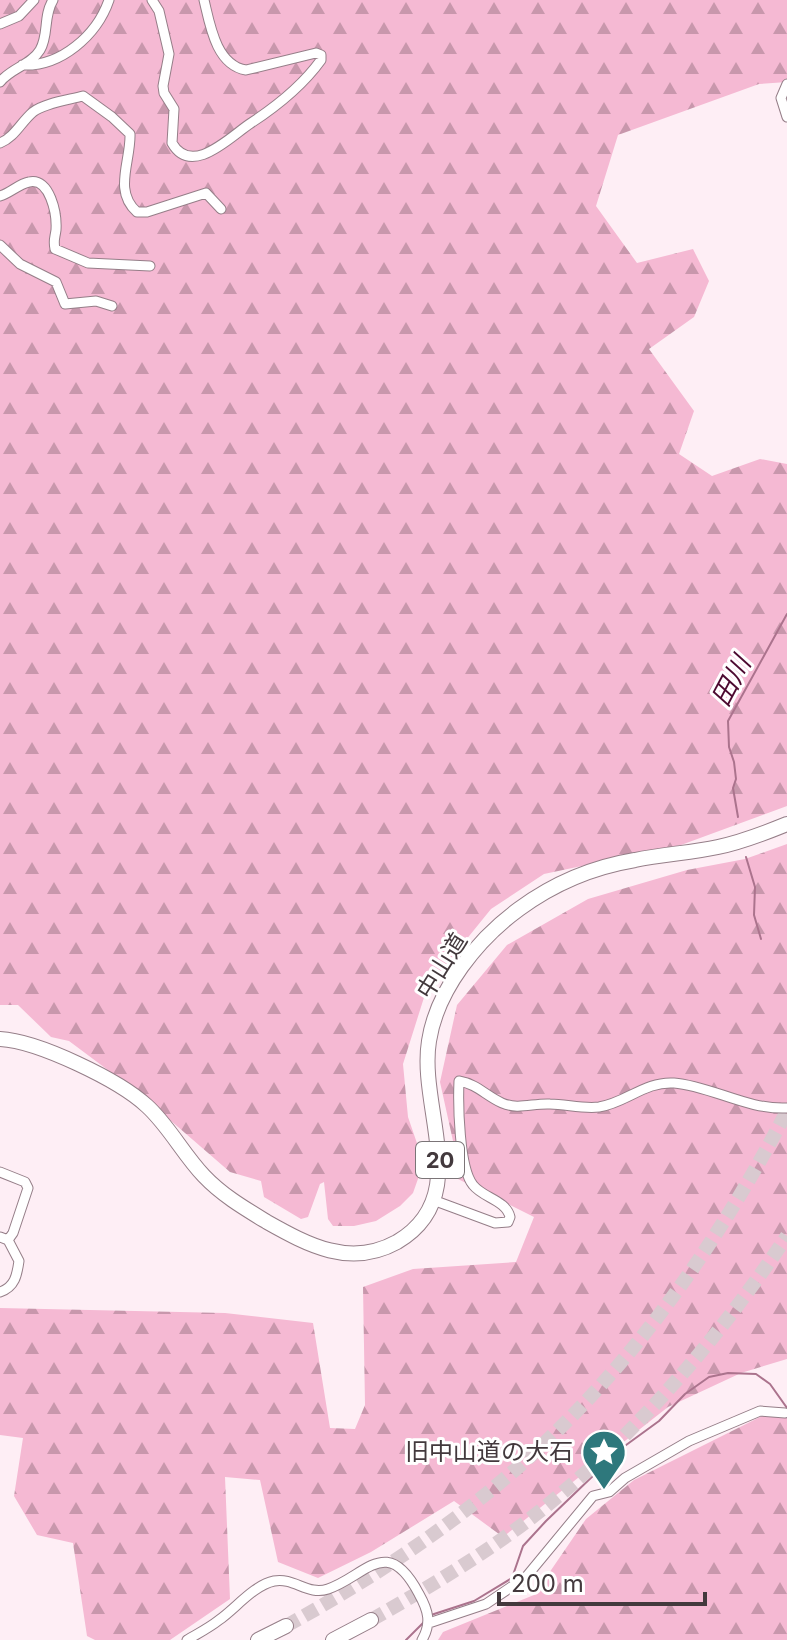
<svg xmlns="http://www.w3.org/2000/svg" width="787" height="1640" font-family="Inter,'Noto Sans JP',sans-serif">
	<style>
		.forest { fill: url(#forest-firs) }
		.lines { fill: none; stroke-linecap: round; stroke-linejoin: round }
		.stream { stroke: #ab738d; stroke-width: 2 }
		.highway-tunnel { stroke: #d9cad0; stroke-width: 14; stroke-dasharray: 14 7; stroke-linecap: butt }
		.minor-casing { stroke: #957e88; stroke-width: 11 }
		.highway-casing { stroke: #957e88; stroke-width: 16 }
		.minor { stroke: #fff; stroke-width: 9 }
		.highway { stroke: #fff; stroke-width: 14 }
		.labels { text-anchor: middle; stroke-width: 6; stroke-linejoin: round; paint-order: stroke }
		.shield { fill: #fff; stroke: #7b7477; stroke-width: 2 }
		.shield-label { font-size: 22px; font-weight: bold; fill: #43393d }
		.street-label { font-size: 24px; fill: #43393d; stroke: #fff }
		.poi-label { font-size: 24px; fill: #43393d; stroke: #fff; text-anchor: end }
		.water-label { font-size: 26px; font-style: italic; fill: #4c0930; stroke: #fff }
	</style>
	<defs>
		<pattern id="forest-firs" width="22" height="20" patternUnits="userSpaceOnUse" patternTransform="scale(2)"><rect width="22" height="20" fill="#f5b9d3"/><path d="M5 1l3.5 6h-7zM16 11l3.5 6h-7z" fill="#c897ac"/></pattern>
	</defs>
	<rect width="100%" height="100%" fill="#feeef5"/>
	<path class="forest" d="M0 0H787V82L759 84 618 135 596 206 637 263 693 249 709 281 694 317 649 349 694 411 679 454 712 476 760 459 787 464V806L681 845 544 874 491 909 427 988 403 1064 408 1117 421 1155 419 1176 413 1193 400 1206 376 1221 354 1226H333L328 1219 324 1182 320 1184 308 1217 301 1219 264 1197 261 1181 230 1172 140 1094 69 1041 51 1037 18 1005H0Z
		M787 844V1359L741 1373 668 1407 503 1537 454 1501 371 1552 318 1578 278 1562 260 1480 225 1477 230 1599 170 1640H95L87 1636 73 1543 37 1535 14 1496 23 1438 0 1435V1308L225 1313 313 1323 330 1428 355 1429 365 1405 363 1287 413 1269 516 1262 534 1217 458 1179 453 1141 440 1082 457 1005 507 945 588 899 687 870 745 859Z
		M770 1412 787 1414V1640H438L443 1632 534 1595 586 1519 634 1480Z"/>
	<g class="lines">
		<path class="stream" d="M738 817 733 788 736 779 734 762 729 747 728 721 787 614
			M746 857 755 887 754 915 761 939
			M431 1615 474 1601 512 1578 523 1546 546 1521 622 1448 659 1421 685 1394 709 1377 728 1373 756 1374 770 1384 787 1408
			M406 1640 424 1622"/>
		<path class="highway-tunnel" d="M371 1620C429 1587 487 1553 540 1511 637 1434 718 1339 787 1236
			M286 1626C384 1572 481 1507 561 1427 654 1335 727 1226 787 1111"/>
		<g class="minor-casing">
			<path id="minor" d="M152 0 159 11 169 54 163 86 164 93 174 109 172 143C192 178 232 135 251 123 277 106 303 85 321 60V55L316 53 246 70C216 65 210 25 204 0
				M0 24 19 16 34 0
				M22 65C61 67 97 35 109 0
				M0 82C11 68 31 65 40 50 49 35 43 16 53 0
				M787 84 781 98 787 117
				M0 143C15 137 21 122 33 112 45 103 68 100 83 96L112 117 130 134C131 161 113 191 137 212H147L206 193 221 209
				M0 196C10 193 19 184 29 182 50 177 57 214 56 230 55 238 53 240 55 249L88 263 150 266
				M0 245 20 264 56 282 65 304 96 301 112 306
				M0 1172 25 1182 28 1188 13 1233 8 1240
				M433 1200 495 1223 508 1222 510 1217C506 1200 483 1198 473 1185 459 1168 458 1104 459 1081 477 1084 486 1096 502 1103 518 1110 533 1103 550 1104 566 1104 582 1109 599 1107 626 1103 645 1081 674 1083 711 1086 747 1110 787 1108
				M0 1237 8 1240 19 1261C17 1275 15 1287 0 1292
				M429 1623 486 1604 526 1577 593 1496 609 1492 625 1478 689 1441 760 1411 785 1413
				M187 1640C197 1634 209 1628 219 1620 235 1609 254 1585 274 1581 294 1577 308 1596 328 1589 366 1576 387 1533 419 1594 428 1610 432 1623 422 1640"/>
		</g>
		<g class="highway-casing">
			<path id="highway" d="M0 1039C38 1041 119 1080 147 1106 169 1126 183 1154 204 1176 222 1195 244 1208 267 1222 308 1245 350 1268 397 1242 474 1197 418 1108 429 1041 437 989 478 939 519 909 553 884 593 867 635 860 663 854 691 853 718 847 742 842 765 833 787 824
				M258 1640 286 1626
				M333 1640 371 1620"/>
		</g>
		<use href="#minor" class="minor"/>
		<use href="#highway" class="highway"/>
	</g>
	<defs>
		<g id="sight-pin" transform="scale(2.3)"><path d="M0 17L-7.5 6A9.5 9.5 0 1 1 7.5 6Z" fill="#2e787c" stroke="#fff"/><path d="M0-6L1.8-2.2L6-1.7L2.9 1.2L3.7 5.4L0 3.3L-3.7 5.4L-2.9 1.2L-6-1.7L-1.8-2.2Z" fill="#fff"/></g>
	</defs>
	<g fill-rule="evenodd">
		<use href="#sight-pin" x="604" y="1452"/>
	</g>
	<g class="labels">
		<rect class="shield" x="416" y="1142" width="48" height="36" rx="6"/>
		<g class="shield-label">
			<text x="440" y="1168">20</text>
		</g>
		<g class="street-label">
			<text transform="translate(442 966) rotate(-58)" y="8">中山道</text>
		</g>
		<g class="poi-label">
			<text x="573" y="1460">旧中山道の大石</text>
		</g>
		<g class="water-label">
			<text transform="translate(731 681) rotate(-62)" y="9">田川</text>
		</g>
	</g>
	<path d="M499 1592v12h206v-12" fill="none" stroke="#43393d" stroke-width="4"/>
	<text x="511" y="1592" font-size="24" fill="#43393d" stroke="#ffffff" stroke-width="6" paint-order="stroke">200 m</text>
</svg>
